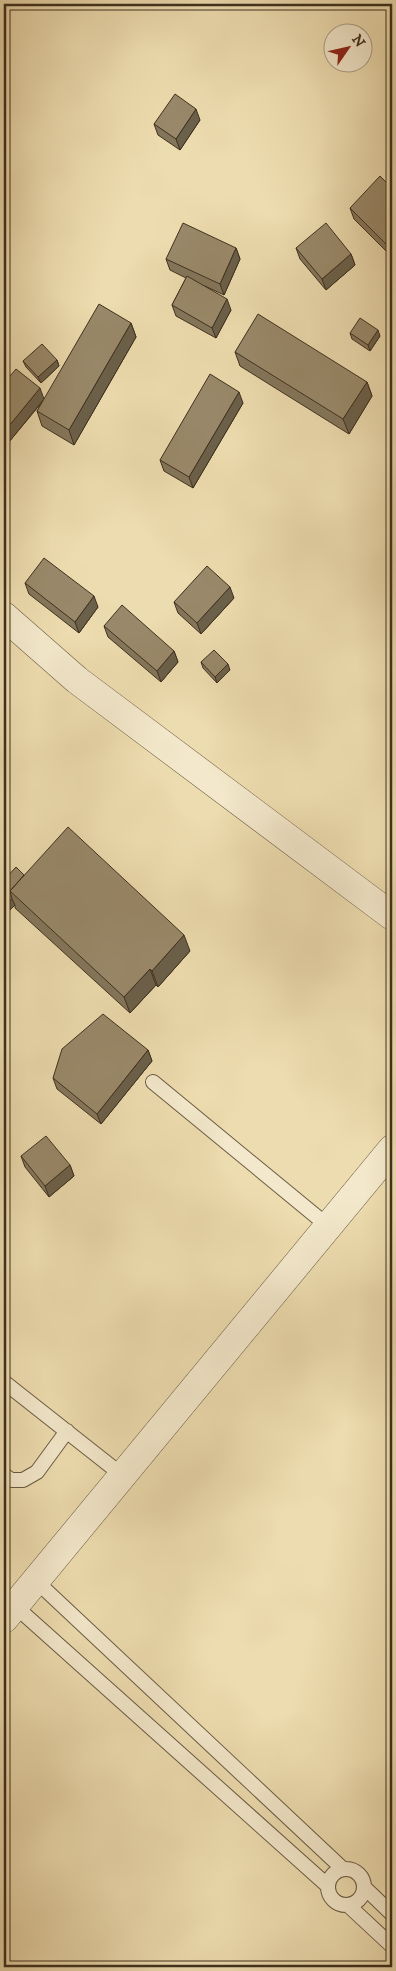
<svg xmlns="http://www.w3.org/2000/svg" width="396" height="1971" font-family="'IM FELL DW Pica',serif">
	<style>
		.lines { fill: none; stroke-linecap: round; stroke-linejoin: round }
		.service-casing { stroke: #6a5b43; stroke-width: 16 }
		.minor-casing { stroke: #6a5b43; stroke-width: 29 }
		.service { stroke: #f3e8cb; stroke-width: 14 }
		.minor { stroke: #f3e8cb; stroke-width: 28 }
		.wall { fill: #84765b; stroke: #3e301f }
		.shaded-wall { fill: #6b604a; stroke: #3e301f }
		.building { fill: #99896a; stroke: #3e301f }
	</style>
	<rect width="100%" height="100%" fill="#eddcaf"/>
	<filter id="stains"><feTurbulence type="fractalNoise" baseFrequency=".004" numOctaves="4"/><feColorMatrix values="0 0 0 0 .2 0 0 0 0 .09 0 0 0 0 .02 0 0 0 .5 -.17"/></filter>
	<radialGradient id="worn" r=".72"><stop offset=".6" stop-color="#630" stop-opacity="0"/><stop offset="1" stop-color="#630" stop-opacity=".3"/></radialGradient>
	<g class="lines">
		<g class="service-casing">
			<path id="service" d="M153 1082 328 1226
				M4 1382 122 1475
				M4 1475 11 1480H23L37 1472 67 1431
				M35 1580 343 1869
				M15 1606 328 1886
				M328 1887a18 18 0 1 1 36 0a18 18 0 1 1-36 0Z
				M365 1888 392 1914
				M349 1906 392 1946"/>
		</g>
		<g class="minor-casing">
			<path id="minor" d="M4 616 77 680 392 916
				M4 1619 392 1149"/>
		</g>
		<use href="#service" class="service"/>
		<use href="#minor" class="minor"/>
	</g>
	<path class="wall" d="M200 120 180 150 158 135 154 124Z
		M392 188V257L354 219 350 208Z
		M236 248 240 259 224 295 205 286 231 310 216 338 176 316 172 305 186 278 170 270 166 259Z
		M296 248 351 254 355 265 326 290 300 259Z
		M131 323 136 337 74 445 42 426 37 411 43 401 4 448V383L44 399Z
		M350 333 380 336 370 351 352 339Z
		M235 352 367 382 372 396 349 434 240 366Z
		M57 360 59 366 41 383 26 367 23 361Z
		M243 403 193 488 164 471 160 460Z
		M25 583 98 607 79 633 29 594Z
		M234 598 201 634 178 613 174 602Z
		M104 626 174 651 178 662 161 682 108 637Z
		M201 662 230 670 217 683 203 668Z
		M24 875 190 951 158 987 156 985 130 1013 15 908V905L8 912 4 909V880Z
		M148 1050 152 1061 101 1124 57 1089 53 1078Z
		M21 1156 70 1165 74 1176 49 1197 25 1167Z"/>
	<path class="shaded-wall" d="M196 109 200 120 180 150 176 139Z
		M236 248 240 259 224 295 220 284Z
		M351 254 355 265 326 290 322 279Z
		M227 299 231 310 216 338 212 328Z
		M131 323 136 337 74 445 69 430Z
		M378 330 380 336 370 351 368 345Z
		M57 360 59 366 41 383 38 377Z
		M367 382 372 396 349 434 343 419Z
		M40 388 44 399 4 448V432Z
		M239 392 243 403 193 488 189 477Z
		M230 587 234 598 201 634 197 623Z
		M94 596 98 607 79 633 75 622Z
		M174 651 178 662 161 682 157 671Z
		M228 664 230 670 217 683 215 677Z
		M12 899 15 905 8 912 5 906Z
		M184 935 190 951 158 987 152 971Z
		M150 969 156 985 130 1013 124 997Z
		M148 1050 152 1061 101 1124 97 1114Z
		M70 1165 74 1176 49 1197 45 1186Z"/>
	<path class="building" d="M175 94 196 109 176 139 154 124Z
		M380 176 392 188V250L350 208Z
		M183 223 236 248 220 284 166 259Z
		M326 223 351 254 322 279 296 248Z
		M187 276 227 299 212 328 172 305Z
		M99 304 131 323 69 430 37 411Z
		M258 314 367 382 343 419 235 352Z
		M360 318 378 330 368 345 350 333Z
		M42 344 57 360 38 377 23 361Z
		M16 369 40 388 4 432V383Z
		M210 374 239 392 189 477 160 460Z
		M44 558 94 596 75 622 25 583Z
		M207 566 230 587 197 623 174 602Z
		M122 605 174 651 157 671 104 626Z
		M214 650 228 664 215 677 201 662Z
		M68 827 184 935 152 971 150 969 124 997 10 891Z
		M16 867 24 875 10 891 12 899 5 906 4 905V880Z
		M103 1014 148 1050 97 1114 53 1078 62 1049Z
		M46 1136 70 1165 45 1186 21 1156Z"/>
	<rect width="396" height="1971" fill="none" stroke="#eddcaf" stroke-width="20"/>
	<rect x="5" y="5" width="386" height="1961" fill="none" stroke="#3e301f" stroke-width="2.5"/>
	<rect x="10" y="10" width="376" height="1951" fill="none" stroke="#3e301f"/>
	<g transform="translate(348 48) rotate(56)"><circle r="24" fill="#f3e8cb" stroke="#ab9e86"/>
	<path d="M0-4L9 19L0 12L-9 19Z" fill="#8f2418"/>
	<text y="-8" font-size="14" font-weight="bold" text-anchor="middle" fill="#3e301f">N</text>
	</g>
	<rect width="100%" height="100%" filter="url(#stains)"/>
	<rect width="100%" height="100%" fill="url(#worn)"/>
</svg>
